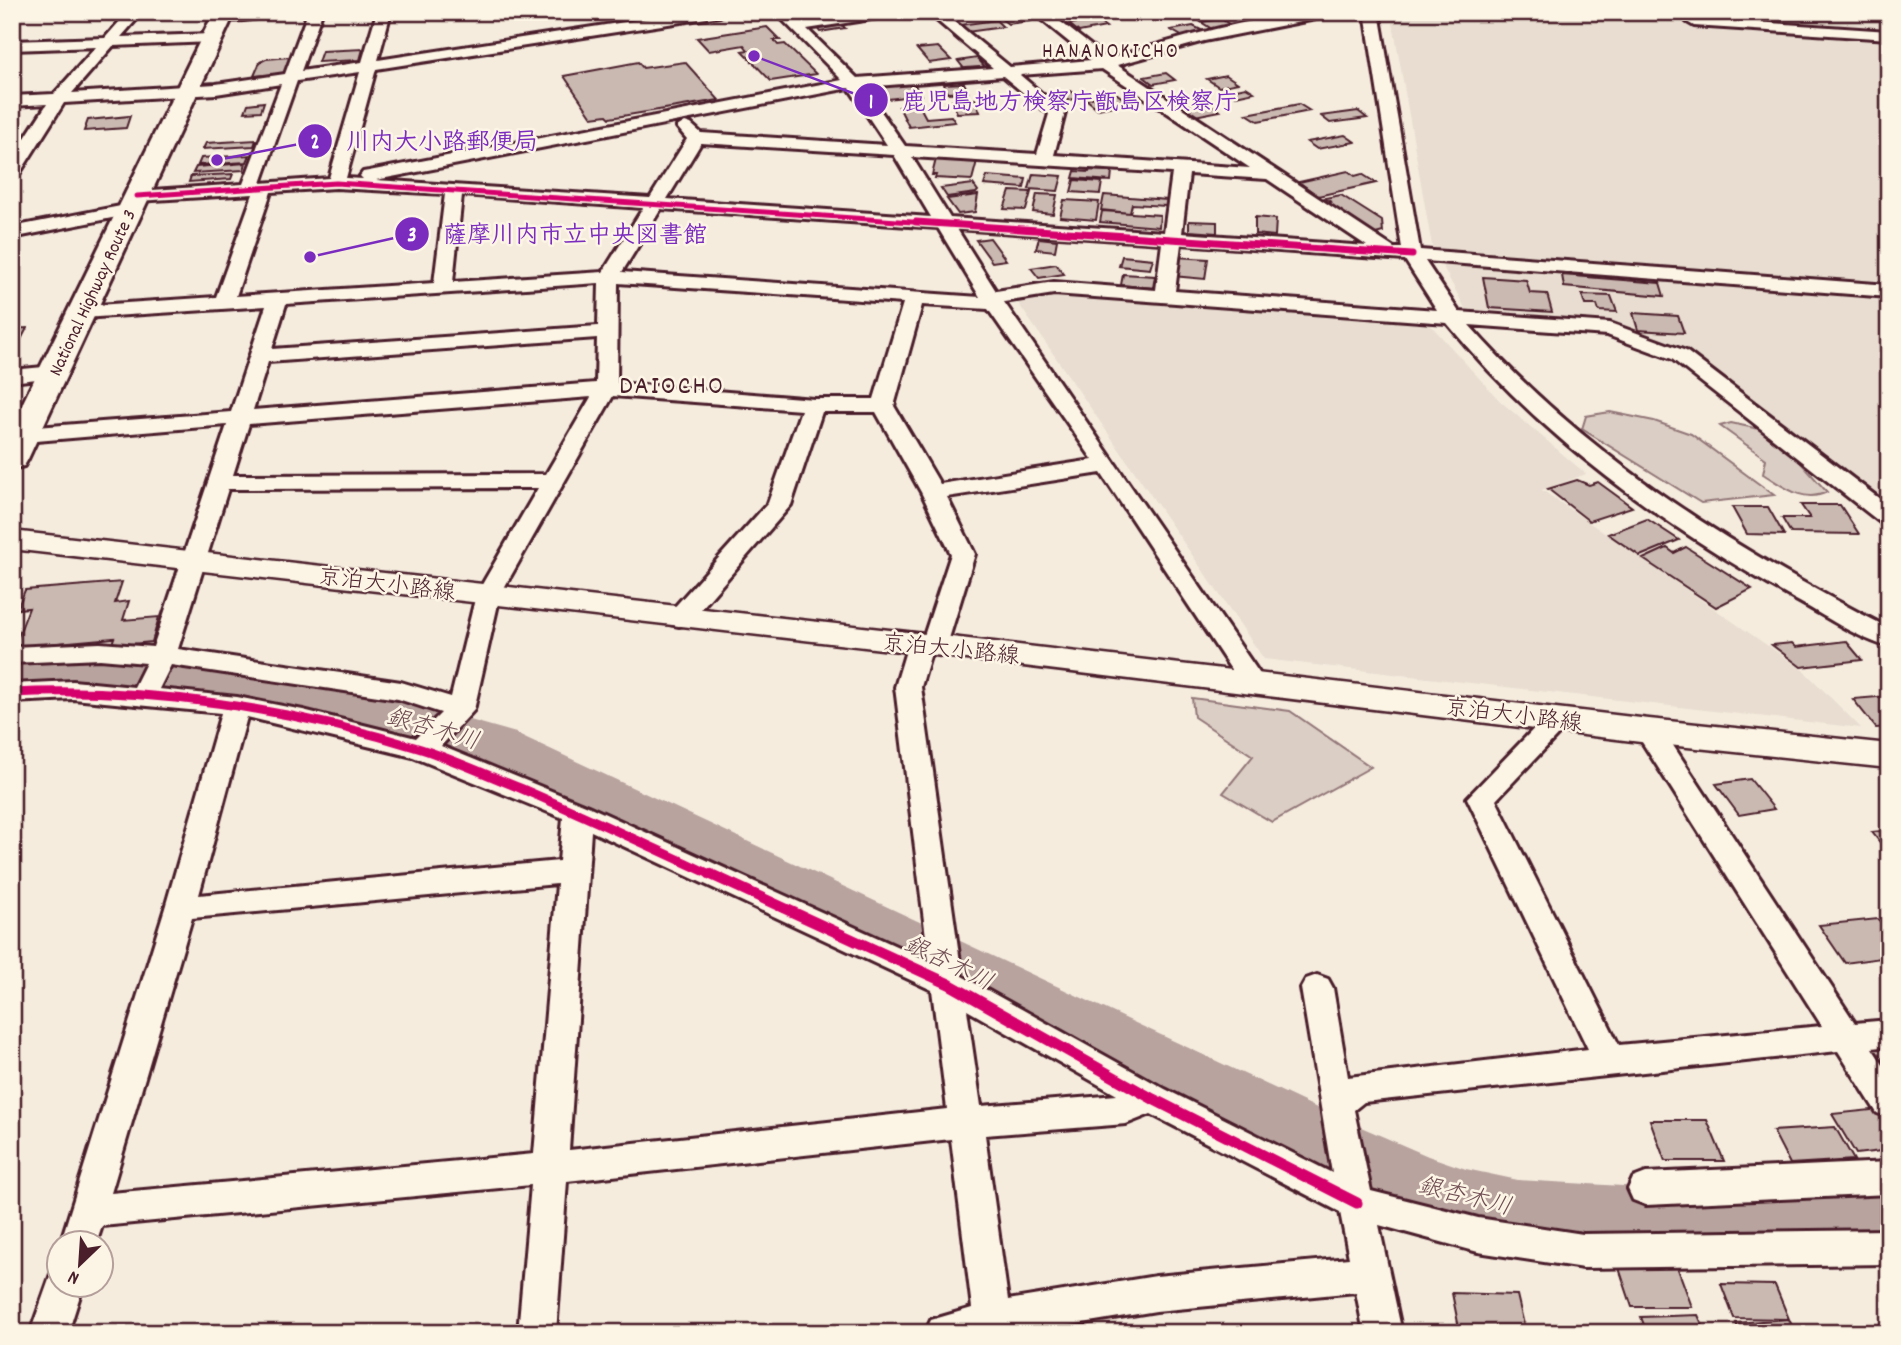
<svg xmlns="http://www.w3.org/2000/svg" width="1901" height="1345" font-family="Dekko,'Klee One',sans-serif">
	<style>
		.built { fill: #e8ddd0 }
		.green { fill: #dbcec4; stroke: #927678; stroke-width: 2 }
		.lines { fill: none; stroke-linecap: round; stroke-linejoin: round }
		.river { fill: #b8a39e; fill-rule: evenodd }
		.building { fill: #cab9b1; stroke: #4a1f2b; stroke-width: 2 }
		.minor-casing { stroke: #4a1f2b; stroke-width: 6 }
		.major-casing { stroke: #4a1f2b; stroke-width: 5 }
		.highway-casing { stroke: #4a1f2b; stroke-width: 6 }
		.minor { fill: #fcf5e5; fill-rule: evenodd }
		.major { fill: #fcf5e5; fill-rule: evenodd }
		.highway { fill: #fcf5e5; fill-rule: evenodd }
		.cycleway-far3-casing { stroke: #fcf5e5; stroke-width: 8 }
		.cycleway-far2-casing { stroke: #fcf5e5; stroke-width: 10 }
		.cycleway-far1-casing { stroke: #fcf5e5; stroke-width: 13 }
		.cycleway-casing { stroke: #fcf5e5; stroke-width: 16 }
		.cycleway-far3 { stroke: #d6006c; stroke-width: 5 }
		.cycleway-far2 { stroke: #d6006c; stroke-width: 7 }
		.cycleway-far1 { stroke: #d6006c; stroke-width: 9 }
		.cycleway { stroke: #d6006c; stroke-width: 11 }
		.labels { text-anchor: middle; stroke-width: 5; stroke-linejoin: round; paint-order: stroke }
		.far-street-label { font-size: 19px; fill: #4a1f2b; stroke: #fcf5e5 }
		.far-quarter-label { font-size: 21px; letter-spacing: 2px; fill: #4a1f2b; stroke: #fcf5e5 }
		.street-label { font-size: 23px; fill: #4a1f2b; stroke: #fcf5e5 }
		.water-label { font-size: 24px; font-style: italic; fill: #704d53; stroke: #fcf5e5 }
		.quarter-label { font-size: 26px; letter-spacing: 2px; fill: #4a1f2b; stroke: #fcf5e5 }
		.leader { fill: none; stroke: #7b2cbf; stroke-width: 2.5 }
		.callout-dot { fill: #7b2cbf; stroke: #fcf5e5; stroke-width: 2.5 }
		.mark-label { font-size: 21px; text-anchor: middle; font-weight: bold; fill: #fff }
		.callout-label { font-size: 24px; text-anchor: middle; font-weight: bold; fill: #7b2cbf; stroke: #fcf5e5; stroke-width: 5; stroke-linejoin: round; paint-order: stroke }
	</style>
	<rect width="100%" height="100%" fill="#f5ecde"/>
	<filter id="ink" filterUnits="userSpaceOnUse"><feTurbulence type="fractalNoise" baseFrequency=".0143" numOctaves="2"/><feDisplacementMap in="SourceGraphic" scale="14" xChannelSelector="R" yChannelSelector="G"/><feConvolveMatrix kernelMatrix="1 2 1 2 8 2 1 2 1" color-interpolation-filters="sRGB"/></filter>
	<g filter="url(#ink)">
		<path class="built" d="M1391 12H1889V508L1685 353 1613 326 1467 312 1432 246Z
			M1052 292 1425 319 1500 401 1586 474 1542 490 1803 670 1861 728 1264 659 1016 300Z"/>
		<path class="green" d="M1610 412 1654 421 1691 434 1774 495 1701 503 1582 429 1586 416Z
			M1731 423 1759 429 1793 454 1827 492C1803 504 1783 486 1763 474L1766 459 1720 426Z
			M1192 698 1290 711 1371 767 1272 822 1223 793 1253 756 1194 717Z"/>
		<g class="lines">
			<path class="river" d="M111 656 279 674 343 684 516 733 1317 1108 1428 1156 1466 1169 1518 1180 1623 1186 1889 1180V1240C1825 1241 1762 1244 1698 1245 1630 1247 1560 1250 1492 1235 1415 1218 1342 1181 1271 1148L480 759 340 717 279 706 111 688 12 691V659Z"/>
		</g>
		<path class="building" d="M993 12H1019L1030 21 1008 24Z
			M1221 19 1236 28 1215 31 1201 22Z
			M996 20 1003 27 967 32 960 25Z
			M1096 20 1106 27 1079 32 1069 24Z
			M840 23 845 28 820 32 816 27Z
			M1193 26 1207 33 1185 38 1171 30Z
			M767 27 780 40H774L778 45 785 44 816 74 771 81 742 51 748 50 744 45 709 51 697 38Z
			M938 47 951 60 929 63 917 49Z
			M363 49 360 60 318 62 322 51Z
			M290 57 284 74 254 76 260 62 266 59Z
			M977 58 986 68 966 71 958 61Z
			M638 62 643 68 685 62 719 100 610 118 607 115 592 117 564 76Z
			M1166 73 1175 80 1153 84 1144 77Z
			M1226 75 1238 83 1219 87 1207 79Z
			M964 83 968 92 947 93 944 84Z
			M914 84 921 95 888 99 881 87Z
			M1246 87 1254 92 1236 96 1227 91Z
			M1071 91 1080 98 1064 101 1054 94Z
			M1116 93 1129 103 1098 109 1086 99Z
			M975 99 980 112 957 113 952 101Z
			M264 102 261 111 245 112 248 104Z
			M1207 102 1220 111 1190 117 1177 107Z
			M1299 104 1310 111 1258 121 1247 114Z
			M919 105 926 118 951 116 955 122 909 127 899 107Z
			M1358 111 1367 118 1330 123 1321 116Z
			M130 116 126 128 84 131 88 120Z
			M1345 135 1355 142 1317 149 1307 142Z
			M256 140 254 146 203 149 206 143Z
			M250 155 247 162 198 165 201 158Z
			M936 159 977 161 972 180 935 178 936 175H932Z
			M246 163 244 170 193 173 196 167Z
			M1090 170 1112 171 1111 181 1073 178 1075 171 1089 172Z
			M1348 171 1355 176 1362 174 1376 183 1318 196 1299 182Z
			M233 174 231 179 189 182 191 176Z
			M1033 174 1062 176 1058 191 1029 189Z
			M987 176 1026 179 1024 188 984 185Z
			M1074 180 1102 182 1100 194 1071 192Z
			M973 184 978 191 976 193 947 197 941 188Z
			M1010 191 1031 192 1026 210 1004 209Z
			M1037 194 1057 195 1053 214 1033 212Z
			M978 195 975 212 958 214 947 199Z
			M1104 195 1167 200 1166 206 1132 204 1130 213 1101 210Z
			M1341 195 1382 221 1383 232 1372 235 1325 204 1331 202 1325 198Z
			M1064 200 1099 202 1096 220 1060 217Z
			M1102 211 1160 215 1159 227 1100 222Z
			M1255 217 1276 219 1275 236 1255 234Z
			M1189 221 1217 222V233L1189 231Z
			M990 238 1006 260 992 262 976 240Z
			M1039 238 1057 240 1055 251 1036 249Z
			M1122 256 1153 259 1150 269 1119 266Z
			M1177 257 1208 259 1205 279 1173 276Z
			M1056 264 1064 274 1039 278 1031 268Z
			M1123 274 1155 276 1153 288 1121 285Z
			M1562 275 1660 283 1664 296 1564 287Z
			M1483 277 1526 280 1530 293 1547 294 1552 312 1489 308Z
			M1582 295 1611 296 1617 312 1599 311 1597 305H1585Z
			M1633 313 1678 316 1684 333 1638 330Z
			M27 328 13 355H12V329Z
			M1577 480 1589 485 1598 482 1632 507 1589 521 1548 489Z
			M1801 505H1840L1859 534 1791 533 1782 518H1810Z
			M1732 507H1768L1784 535 1747 534Z
			M1647 519 1679 540 1640 556 1608 534Z
			M1686 547 1752 589 1716 607 1643 559 1667 548 1674 553Z
			M122 582 115 603 129 601 123 620 159 617 152 642 111 646 114 638 14 647 29 608 17 609 25 590Z
			M1846 641 1862 660 1801 667 1772 645 1792 643 1796 647Z
			M1889 696V727L1876 728 1853 699Z
			M1750 779 1774 809 1739 815 1716 784Z
			M1889 830V854L1872 832Z
			M1878 919 1889 933V957L1845 963 1819 925Z
			M1881 1109 1889 1121V1150L1856 1154 1832 1114Z
			M1650 1120H1707L1724 1161H1665Z
			M1835 1127 1854 1160 1790 1164 1773 1131Z
			M1675 1261 1692 1307H1632L1617 1262Z
			M1721 1284 1775 1285 1789 1319 1734 1318Z
			M1452 1293 1517 1295 1526 1333H1460Z
			M1698 1315 1706 1333H1647L1641 1317Z
			M1789 1319 1795 1333H1740L1736 1323Z"/>
		<g class="lines">
			<g class="minor-casing">
				<path id="minor" d="M128 12H143L121 37 212 34 219 38 212 42 113 46 72 93 216 84 285 74 308 12H322L301 71 362 62 377 12H391L378 60 690 12H727L720 16 376 69 346 178 363 179 360 176 363 172 369 171 842 80 775 12H790L799 21 859 12H897L890 16 807 29 857 78 993 68 927 12H943L1010 67 1091 60 1032 12H1048L1108 59C1182 38 1260 12 1338 12L1331 16 1204 41 1117 65 1394 248H1402L1365 12H1379L1420 250 1889 285V297L1425 261 1459 312 1610 323 1686 351 1889 506V525L1881 523 1672 359 1607 335 1469 325C1586 457 1733 549 1889 628V647C1856 638 1824 615 1794 599 1664 526 1542 439 1447 323L1054 294 1004 302 1266 683 1262 689 1253 692 1244 689 1101 473 947 497 975 554 947 645 943 651 931 653 921 687 962 976 1165 1089 1332 1173 1301 988 1306 979 1317 975 1328 979 1333 988 1348 1077 1588 1049 1467 798 1548 714 1558 711 1568 714 1572 720 1496 800 1619 1045 1822 1026 1635 731 1639 724 1649 722 1659 724 1855 1023 1889 1020V1046L1872 1048 1889 1074V1117L1877 1113 1838 1051 1364 1102 1354 1110 1371 1191 1478 1218 1583 1234 1889 1230V1264L1583 1268 1478 1252 1379 1225 1402 1333H1364L1356 1292 1156 1311 1022 1333H925L931 1320 972 1308 951 1139 567 1181 556 1333H518L531 1185 102 1226 96 1244H60L165 908 221 713 73 699 12 702V684L73 681 134 687 146 663 100 659 12 663V647L100 643 153 647 227 425 24 442 16 440 13 435 16 430 24 428 231 412 266 306 82 318 75 316 72 312 75 308 82 306 216 297 253 194 137 201 128 196 137 191 243 184 281 84 216 94 64 103 18 176 12 177V158L47 104 12 106V96L54 94 96 47 12 50V41L105 38ZM1102 69 1250 168 1054 155 1065 113 1020 75ZM360 72 329 178 261 183 297 81ZM1003 76 1049 114 1037 154 905 146 864 87ZM849 88 887 145 701 133 691 124 685 122 677 127 687 139 650 198 376 180ZM701 143 894 155 931 217 667 199ZM912 157 1172 173 1164 232 950 218ZM1189 174 1267 179 1367 246 1182 233ZM336 188 445 194 434 283 236 296 271 192ZM462 195 643 208 603 272 453 282ZM661 209 938 228 980 297 622 272ZM957 229 1162 243 1156 290 1054 282 996 291ZM1181 244 1405 260 1437 310 1175 291ZM599 283 598 326 272 349 286 304ZM618 283 903 303 874 399H814L617 383ZM922 305 988 309 1093 460 940 484 894 406ZM597 338 596 383 253 410 268 362ZM613 396 801 410 768 503 670 612 666 618 670 624 679 626 688 624 791 505 822 412H876L921 492 951 554 924 636 912 638 908 644 895 687 929 961 588 806 441 746 474 710 500 595ZM591 397 546 474 233 475 249 424ZM538 488 476 595 451 697 401 682 178 649 228 489ZM171 665 398 699 441 713 416 738 303 710 237 697 159 689ZM247 717 413 757 563 818 559 861 199 895ZM591 831 932 990 947 1109 569 1150ZM557 884 534 1154 111 1193 192 918ZM967 1010 1117 1095 981 1106ZM1151 1114 1340 1212 1349 1258 1156 1276 1008 1300 985 1135 1126 1124Z
					M221 12H272C262 20 225 24 216 16Z
					M1736 12H1750L1756 22 1889 31V39L1694 26 1687 22 1694 18 1741 21Z
					M131 204 140 209 137 213 12 238V227Z
					M54 366 61 368 64 372 61 376 12 382V370Z
					M1889 1162V1194L1646 1205 1633 1200 1628 1189 1633 1178 1646 1173Z
					M60 1270V1286H83L68 1333H30L51 1274Z"/>
			</g>
			<g class="major-casing">
				<path id="major" d="M12 531 934 635 1649 719 1889 744V768L1649 743 934 655 12 549Z"/>
			</g>
			<g class="highway-casing">
				<path id="highway" d="M214 12H235L28 459 24 466 12 469V425Z"/>
			</g>
			<use href="#minor" class="minor"/>
			<use href="#major" class="major"/>
			<use href="#highway" class="highway"/>
			<g class="cycleway-far3-casing">
				<path id="cycleway-far3" d="M137 196 336 183 942 224"/>
			</g>
			<g class="cycleway-far2-casing">
				<path id="cycleway-far2" d="M916 222 1412 255"/>
			</g>
			<g class="cycleway-far1-casing">
				<path id="cycleway-far1" d="M12 693C146 686 293 709 421 749 455 760 487 775 520 788 585 816 650 846 714 876"/>
			</g>
			<g class="cycleway-casing">
				<path id="cycleway" d="M710 874 949 984 1153 1099 1357 1203"/>
			</g>
			<use href="#cycleway-far3" class="cycleway-far3"/>
			<use href="#cycleway-far2" class="cycleway-far2"/>
			<use href="#cycleway-far1" class="cycleway-far1"/>
			<use href="#cycleway" class="cycleway"/>
		</g>
	</g>
	<g class="labels">
		<g class="far-street-label">
			<text transform="translate(91 292) rotate(-65)" y="7">National Highway Route 3</text>
		</g>
		<g class="far-quarter-label">
			<text x="1111" y="57">HANANOKICHO</text>
		</g>
		<g class="street-label">
			<text transform="translate(387 583) rotate(7)" y="8">京泊大小路線</text>
			<text transform="translate(951 648) rotate(6)" y="8">京泊大小路線</text>
			<text transform="translate(1514 714) rotate(7)" y="8">京泊大小路線</text>
		</g>
		<g class="water-label">
			<text transform="translate(433 728) rotate(16)" y="8">銀杏木川</text>
			<text transform="translate(949 962) rotate(26)" y="8">銀杏木川</text>
			<text transform="translate(1465 1195) rotate(14)" y="8">銀杏木川</text>
		</g>
		<g class="quarter-label">
			<text x="672" y="393">DAIOCHO</text>
		</g>
	</g>
	<path class="leader" d="M754 56L871 100M217 160L315 141M310 257L412 234"/>
	<g class="callout-dot">
		<circle cx="754" cy="56" r="7"/>
		<circle cx="217" cy="160" r="7"/>
		<circle cx="310" cy="257" r="7"/>
		<circle cx="871" cy="100" r="18"/>
		<circle cx="315" cy="141" r="18"/>
		<circle cx="412" cy="234" r="18"/>
	</g>
	<g class="mark-label">
		<text x="871" y="108">1</text>
		<text x="315" y="148">2</text>
		<text x="412" y="241">3</text>
	</g>
	<g class="callout-label">
		<text x="1070" y="109">鹿児島地方検察庁甑島区検察庁</text>
		<text x="442" y="149">川内大小路郵便局</text>
		<text x="575" y="242">薩摩川内市立中央図書館</text>
	</g>
	<rect width="1901" height="1345" fill="none" stroke="#fcf5e5" stroke-width="42"/>
	<rect x="21" y="21" width="1859" height="1303" fill="none" stroke="#4a1f2b" stroke-width="2.5" filter="url(#ink)"/>
	<g transform="translate(80 1264) rotate(205)"><circle r="33" fill="#fcf5e5" stroke="#b59f9b" stroke-width="2"/>
	<path d="M0-5L12 26L0 18L-12 26Z" fill="#4a1f2b"/>
	<text y="-10" font-size="19" font-weight="bold" text-anchor="middle" fill="#4a1f2b">N</text>
	</g>
</svg>
